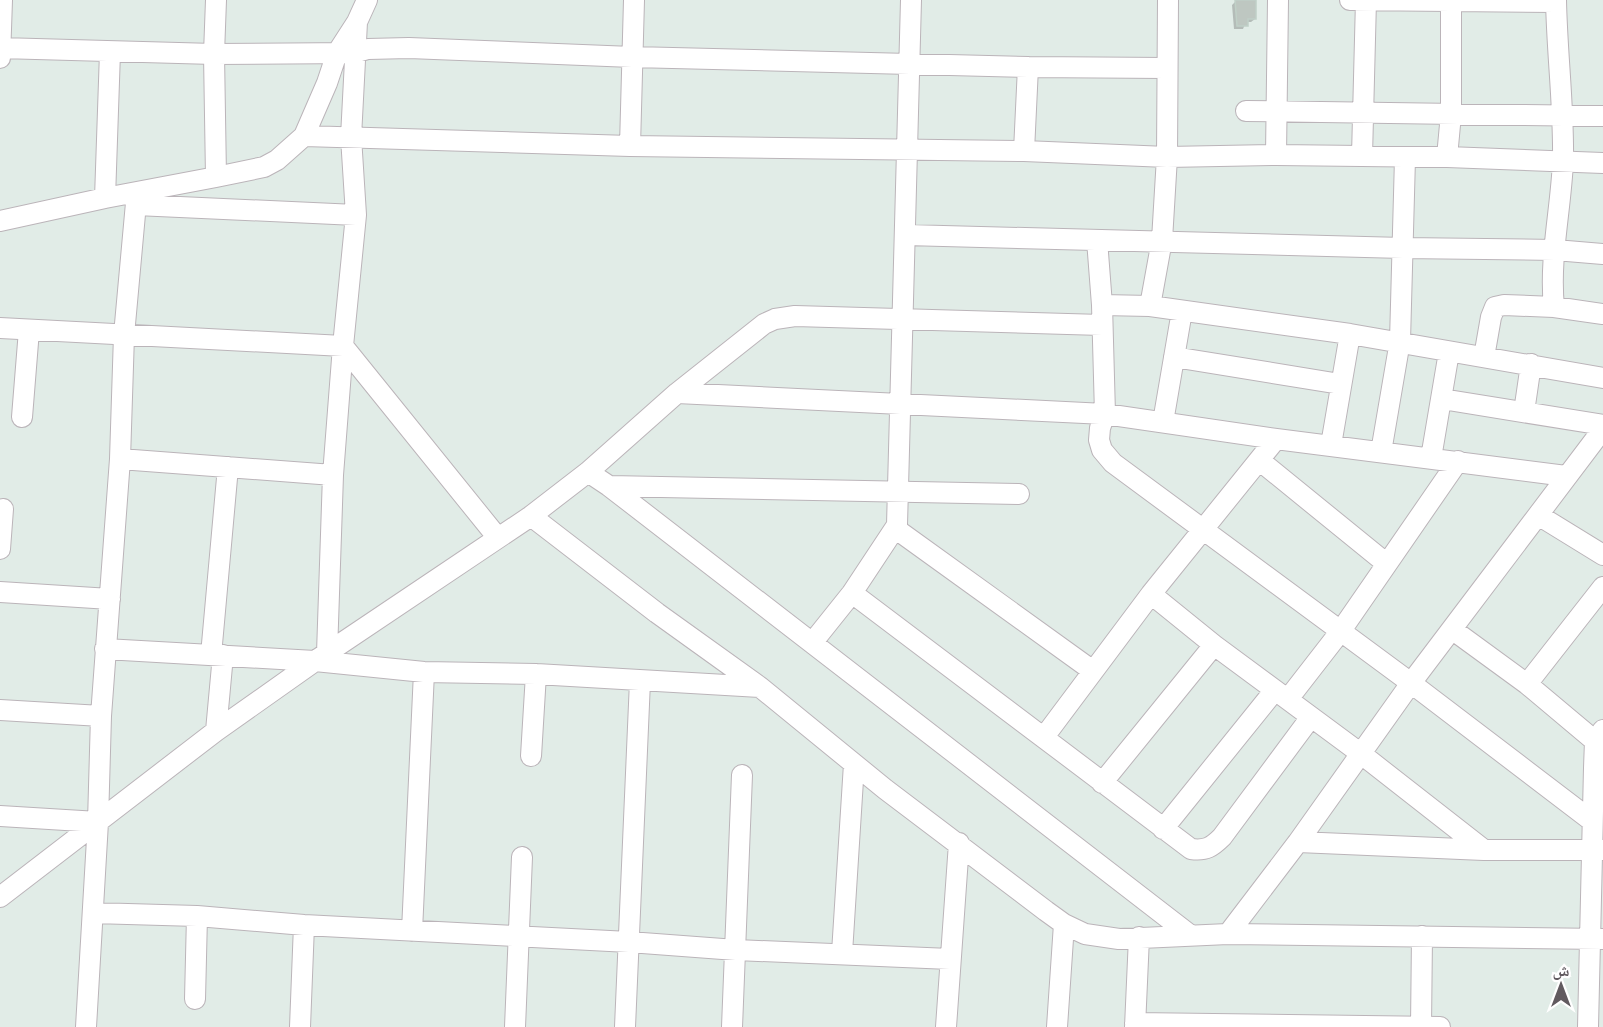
<svg xmlns="http://www.w3.org/2000/svg" width="1603" height="1027" font-family="Raleway,'Noto Naskh Arabic',sans-serif">
	<style>
		.shadow { fill: #0003 }
		.building { fill: #bec7c1; stroke: #c0d0c7; stroke-width: 1.5 }
		.lines { fill: none; stroke-linecap: round; stroke-linejoin: round }
		.minor-casing { stroke: #bbb4b9; stroke-width: 22 }
		.minor { stroke: #fff; stroke-width: 20 }
	</style>
	<rect width="100%" height="100%" fill="#e1ece7"/>
	<path class="shadow" d="M1235 2 1255 19 1251 22H1246L1243 29H1234L1232 5Z"/>
	<path class="building" d="M1235 0H1256V19H1248V26H1237Z"/>
	<g class="lines">
		<g class="minor-casing">
			<path id="minor" d="M216 0 214 54 216 177
				M1350 0 1556 2
				M1556 0C1557 54 1564 107 1563 161 1561 209 1549 259 1554 307L1603 314
				M357 22 351 137 356 215 343 346 498 538
				M0 48 214 54 354 53 368 49 409 48 632 57 1028 67 1166 68
				M0 58 2 0
				M1246 111 1603 116
				M304 136 630 146 1024 151 1167 157 1276 155 1447 157 1603 163
				M630 146 634 0
				M1024 151 1028 67
				M1276 155 1278 0
				M1362 156 1366 0
				M1447 157 1451 114V0
				M105 198 110 52
				M136 205 356 215
				M0 221 105 198 216 177 264 167 277 160 304 136 327 83 337 53 357 22 367 0
				M906 235 1403 248 1555 250 1603 254
				M1097 240 1102 305 1105 414 1100 428 1099 440 1102 450 1113 463 1411 683 1592 821
				M1102 305 1150 306 1350 334 1603 378
				M1150 306 1162 240 1167 157 1168 0
				M0 328 343 346 333 475 327 653
				M1174 357 1340 384
				M1484 357 1491 317 1495 307 1504 305 1554 307
				M677 393 1105 414 1276 439 1566 476
				M1442 399 1603 425
				M1524 412 1531 364
				M22 417 29 330
				M1163 422 1182 311
				M1331 445 1350 334
				M1381 452 1400 341 1405 158
				M1431 458 1449 352
				M120 459 333 475
				M1259 460 1387 564
				M588 472 609 486 1190 935
				M609 486 1019 494
				M1538 515 1603 555
				M531 516 657 613 760 687 885 789 1046 911 1064 924 1085 934 1119 939 1228 934 1603 939
				M896 529 1093 671
				M0 549 3 509
				M0 592 110 599
				M852 593 1191 849C1206 851 1212 847 1222 837L1311 717
				M1151 594 1214 645 1360 753 1484 850
				M1453 630 1527 684 1595 741
				M812 643 852 593 897 525 911 0
				M105 649 315 661 424 672 536 674 760 687
				M211 655 228 467
				M1527 684 1603 587
				M1288 699 1340 632 1458 461
				M0 710 101 716
				M216 731 223 655
				M1044 737 1151 594 1276 439
				M531 756 536 674
				M1102 783 1214 645
				M0 816 98 822
				M1163 829 1275 690
				M1298 842 1484 850H1603
				M0 897 216 731 315 661 531 516 588 472 677 393 764 324 775 319 795 316 1102 325
				M93 913 197 916 304 925 629 942 736 950 950 959
				M412 931 424 672
				M1228 934 1298 842 1411 683 1603 429
				M842 953 854 764
				M195 999 197 916
				M1135 1023 1440 1027
				M86 1027 98 822 101 716 120 459 124 335 137 192
				M300 1027 304 925
				M515 1027 522 857
				M625 1027 640 681
				M732 1027 742 775
				M946 1027 959 843
				M1057 1027 1064 924
				M1135 1027 1139 937
				M1421 1027 1422 936
				M1588 1027 1594 768 1595 741 1603 730"/>
		</g>
		<use href="#minor" class="minor"/>
	</g>
	<g transform="translate(1561 985)" stroke="#ffffff" stroke-width="4.5" paint-order="stroke">
	<path d="M0-4.5L10 22L0 15L-10 22Z" fill="#615a5f"/>
	<text y="-9" font-size="16" font-weight="bold" text-anchor="middle" fill="#615a5f">ش</text>
	</g>
</svg>
